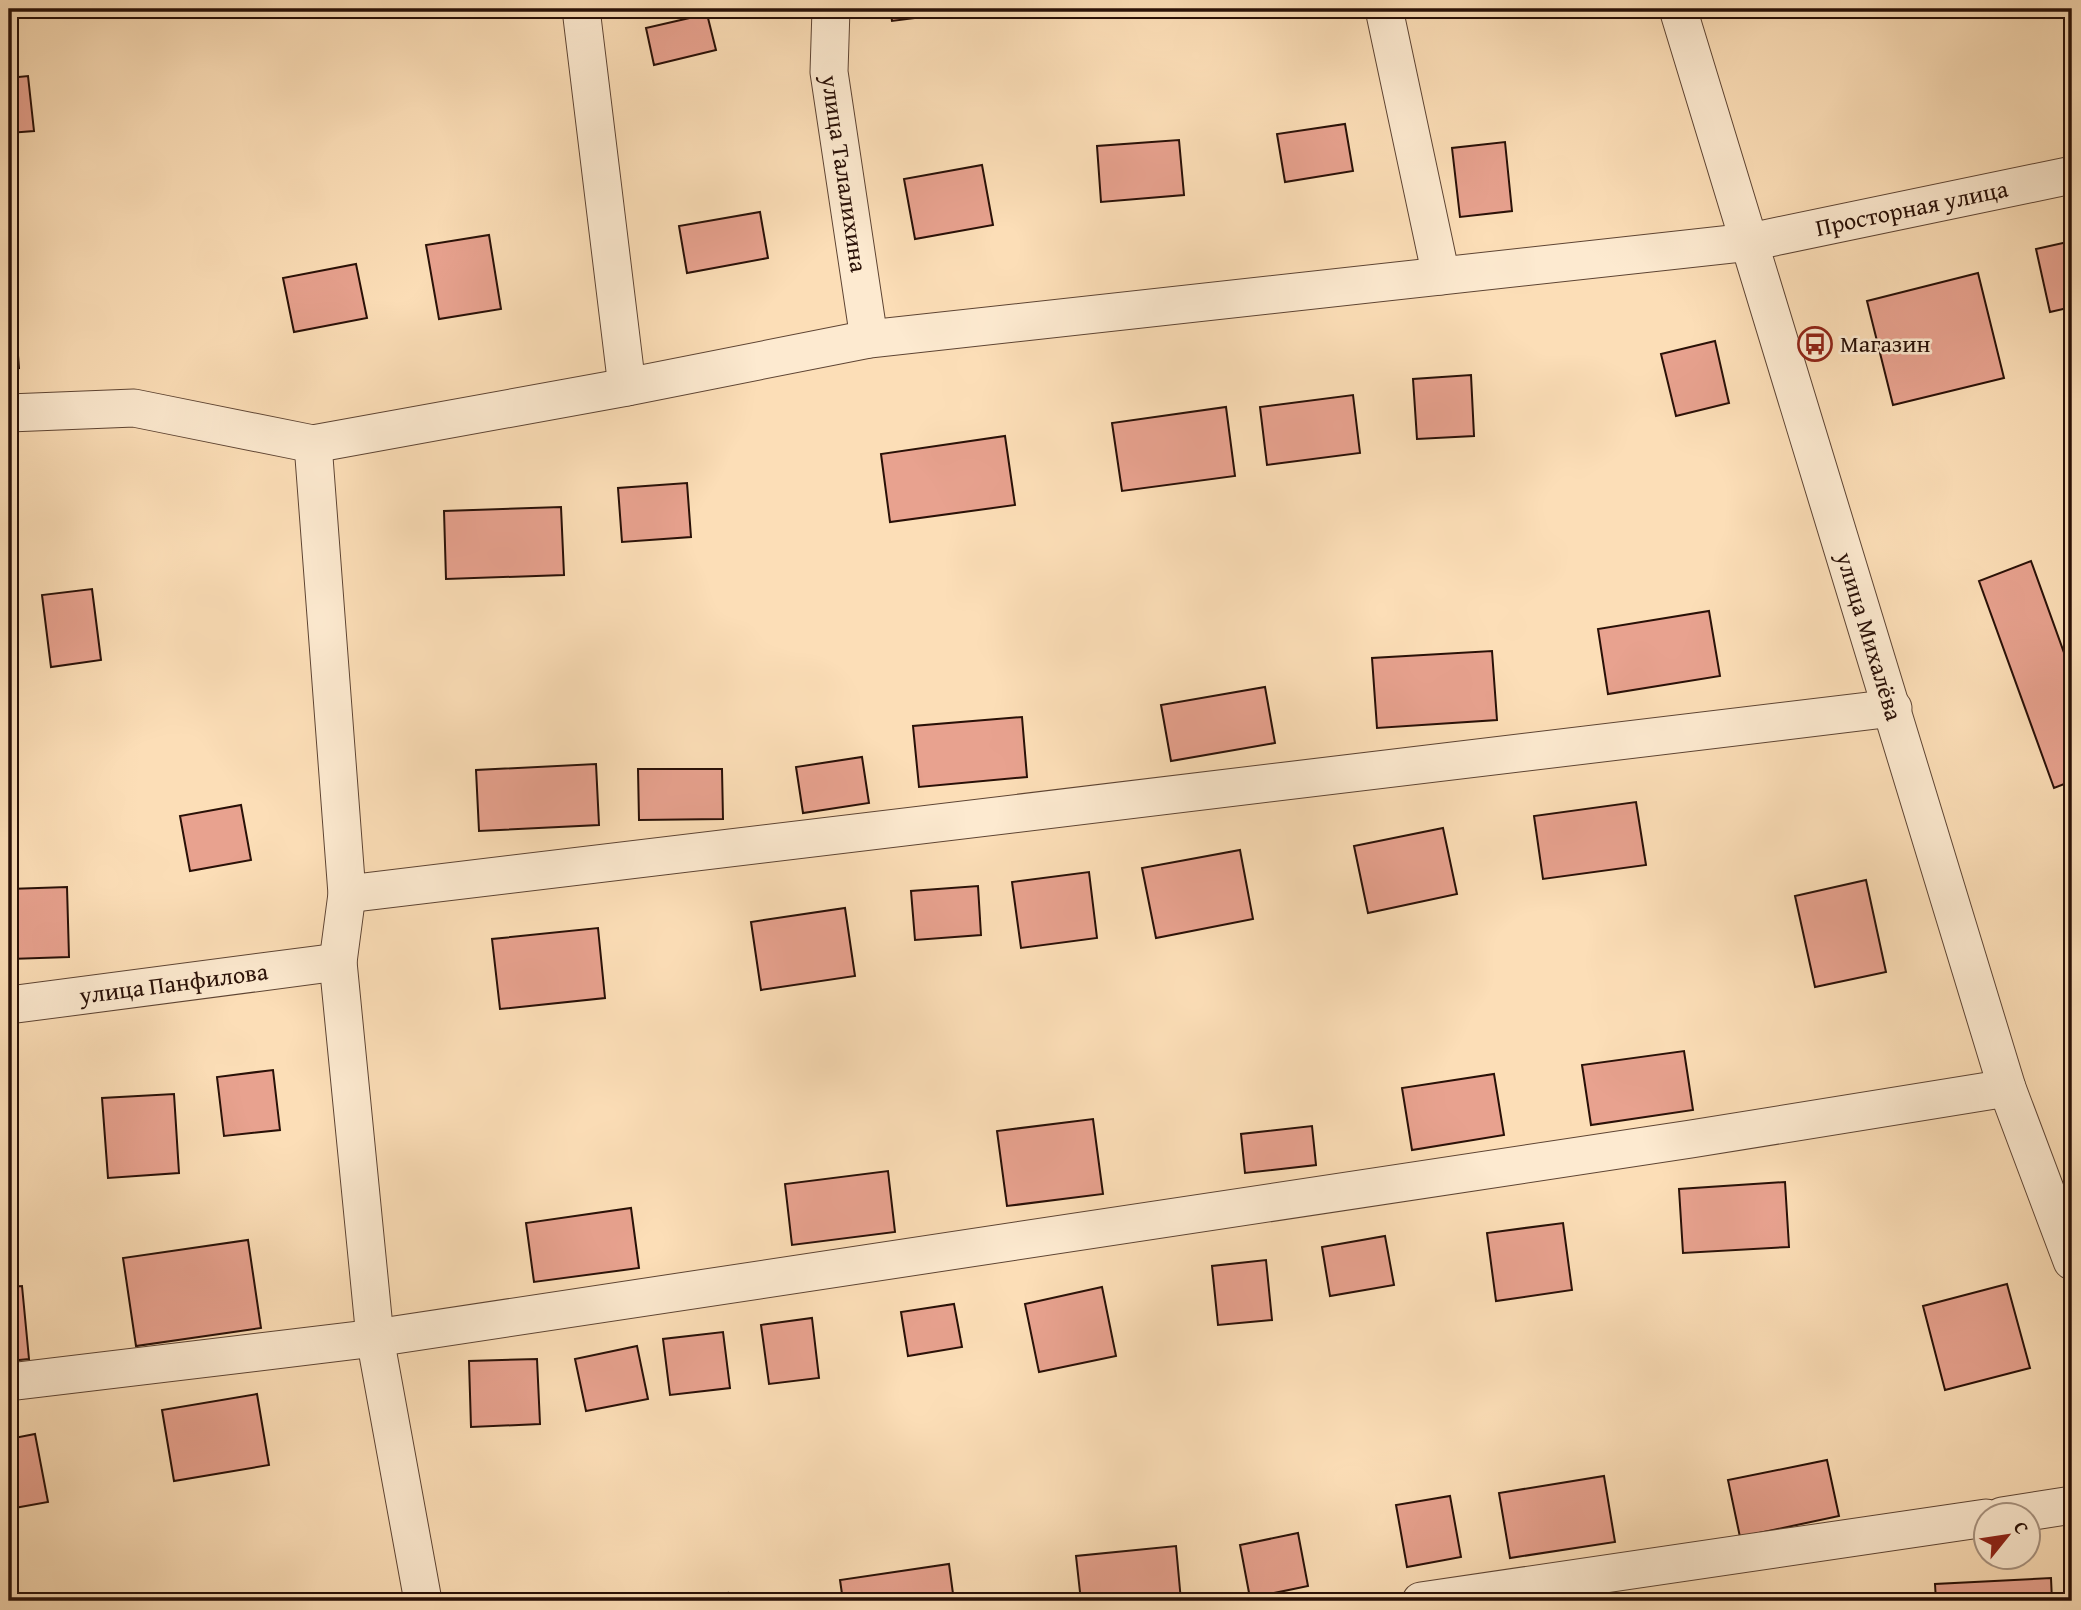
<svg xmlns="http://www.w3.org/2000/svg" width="2081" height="1610" font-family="'Gentium Book Plus',serif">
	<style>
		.building { fill: #e8a28f; stroke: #291007; stroke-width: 2 }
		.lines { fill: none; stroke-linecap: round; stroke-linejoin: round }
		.minor-casing { stroke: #5e4433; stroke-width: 39 }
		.minor { stroke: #fdead0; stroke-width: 37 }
		.labels { text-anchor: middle; stroke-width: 5; stroke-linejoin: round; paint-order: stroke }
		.street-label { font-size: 24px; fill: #291007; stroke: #fdead0 }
		.poi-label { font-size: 24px; fill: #291007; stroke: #fdead0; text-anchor: start }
	</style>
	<rect width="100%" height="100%" fill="#fcdeb7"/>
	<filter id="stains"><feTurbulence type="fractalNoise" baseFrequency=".00286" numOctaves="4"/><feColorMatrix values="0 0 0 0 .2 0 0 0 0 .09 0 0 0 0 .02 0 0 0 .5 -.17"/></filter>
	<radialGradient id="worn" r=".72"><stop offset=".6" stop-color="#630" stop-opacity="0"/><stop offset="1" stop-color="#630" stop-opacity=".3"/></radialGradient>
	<path class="building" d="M890 9H961V12L892 21Z
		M707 14 716 50 654 65 646 28Z
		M28 76 34 131 9 133V78Z
		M1345 124 1353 171 1285 182 1277 134Z
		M1179 140 1184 195 1101 202 1097 146Z
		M1505 142 1512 211 1460 217 1452 148Z
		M982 165 993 225 915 239 904 179Z
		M760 212 768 258 687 273 679 226Z
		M489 235 501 309 439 319 426 245Z
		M2072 241V307L2050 312 2036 249Z
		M356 264 367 318 294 332 283 278Z
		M1978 273 2004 378 1893 405 1867 301Z
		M9 305H14L19 368 9 369Z
		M1715 341 1729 403 1676 416 1661 354Z
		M1471 375 1474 436 1417 439 1413 379Z
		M1353 395 1360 453 1267 465 1260 407Z
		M1226 407 1235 476 1122 491 1112 423Z
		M1005 436 1015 505 890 522 881 454Z
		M687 483 691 537 622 542 618 488Z
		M561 507 564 575 446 579 444 511Z
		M2031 561 2072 675V781L2054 788 1979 581Z
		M92 589 101 660 51 667 42 595Z
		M1709 611 1720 676 1608 694 1598 629Z
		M1492 651 1497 720 1377 728 1372 658Z
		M1265 687 1275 743 1171 761 1161 705Z
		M1022 717 1027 777 919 787 913 726Z
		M862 757 869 803 803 813 796 767Z
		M596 764 599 825 479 831 476 770Z
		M638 769H722L723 819 639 820Z
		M1636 802 1646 865 1543 879 1534 816Z
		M241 805 251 860 190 871 180 816Z
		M1443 828 1457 894 1368 913 1354 846Z
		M1240 850 1253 919 1156 938 1142 868Z
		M1089 872 1097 938 1021 948 1012 882Z
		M1866 880 1886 972 1815 987 1795 896Z
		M978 886 981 935 915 940 911 891Z
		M67 887 69 957 10 959 9 889Z
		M845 908 855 976 761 990 751 922Z
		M598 928 605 998 500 1009 492 939Z
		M1684 1051 1693 1110 1591 1125 1582 1065Z
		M273 1070 280 1130 224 1136 217 1077Z
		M1494 1074 1504 1135 1412 1150 1402 1088Z
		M174 1094 179 1173 108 1178 102 1098Z
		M12 1111 16 1188 9 1189V1112Z
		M1093 1119 1103 1194 1007 1206 997 1131Z
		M1312 1126 1316 1165 1245 1173 1241 1134Z
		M888 1171 895 1232 792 1245 785 1184Z
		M1785 1182 1789 1247 1683 1253 1679 1189Z
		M631 1208 639 1268 534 1282 526 1223Z
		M1563 1223 1572 1290 1496 1301 1487 1233Z
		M1385 1236 1394 1285 1330 1296 1322 1247Z
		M248 1240 261 1328 136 1346 123 1258Z
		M1266 1260 1272 1320 1218 1325 1212 1266Z
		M2007 1284 2030 1368 1945 1390 1923 1306Z
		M22 1286 29 1359 9 1361V1287Z
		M1102 1287 1116 1356 1039 1372 1025 1304Z
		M954 1304 962 1347 908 1356 901 1312Z
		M812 1318 819 1378 769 1384 761 1325Z
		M723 1332 730 1388 670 1395 663 1339Z
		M637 1346 648 1399 586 1411 575 1359Z
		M537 1359 540 1424 471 1427 469 1361Z
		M257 1394 269 1465 174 1481 162 1410Z
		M35 1434 48 1502 9 1509V1439Z
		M1827 1460 1839 1516 1740 1537 1728 1480Z
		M1604 1476 1615 1542 1510 1558 1499 1493Z
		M1450 1496 1461 1557 1407 1567 1396 1505Z
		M1298 1533 1308 1586 1250 1598 1240 1545Z
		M1176 1546 1181 1601H1081L1076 1556Z
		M949 1564 954 1601H843L840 1580Z
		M2051 1578 2052 1601H1936L1935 1584Z
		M728 1593 729 1601H674Z"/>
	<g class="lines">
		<g class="minor-casing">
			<g id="minor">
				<path d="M581 9 627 387"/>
				<path id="s1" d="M831 9 829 72 869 339"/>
				<path d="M1384 9 1441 276"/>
				<path id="s2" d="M1678 9 2007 1088 2072 1261"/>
				<path id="s3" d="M9 413 134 408 313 444 627 387 869 339 1750 242 2072 175"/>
				<path d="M313 444 347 894 338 962 375 1338 423 1601"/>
				<path d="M347 894 1893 708"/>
				<path id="s4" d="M9 1005 338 962"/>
				<path d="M9 1382 375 1338 1691 1139 2007 1088"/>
				<path d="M2002 1516 2072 1505"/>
				<path d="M1421 1601 1986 1518"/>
			</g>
		</g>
		<use href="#minor" class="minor"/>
	</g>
	<defs>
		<g id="bus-ring" transform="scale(1.75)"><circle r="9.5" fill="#fdead0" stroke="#8f2418" stroke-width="1.5"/><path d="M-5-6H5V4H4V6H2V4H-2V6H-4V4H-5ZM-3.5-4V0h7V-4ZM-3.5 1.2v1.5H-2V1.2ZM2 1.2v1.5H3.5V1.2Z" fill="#8f2418"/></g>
	</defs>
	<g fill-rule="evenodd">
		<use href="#bus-ring" x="1815" y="344"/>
	</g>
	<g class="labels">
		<g class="street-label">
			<text dy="8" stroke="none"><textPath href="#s1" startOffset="166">улица Талалихина</textPath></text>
			<text dy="8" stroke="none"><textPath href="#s3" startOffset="1925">Просторная улица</textPath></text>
			<text dy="8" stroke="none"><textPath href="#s2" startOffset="656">улица Михалёва</textPath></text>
			<text dy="8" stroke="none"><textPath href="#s4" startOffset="166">улица Панфилова</textPath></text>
		</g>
		<g class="poi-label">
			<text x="1840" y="352">Магазин</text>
		</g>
	</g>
	<rect width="2081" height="1610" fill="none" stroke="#fcdeb7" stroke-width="35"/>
	<rect x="10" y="10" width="2060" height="1589" fill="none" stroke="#291007" stroke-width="3.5"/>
	<rect x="18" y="18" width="2046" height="1575" fill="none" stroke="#291007" stroke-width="2"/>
	<g transform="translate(2007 1536) rotate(60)"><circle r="33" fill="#fdead0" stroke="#a89380" stroke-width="2"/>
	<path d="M0-5L12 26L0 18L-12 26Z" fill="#8f2418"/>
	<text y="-10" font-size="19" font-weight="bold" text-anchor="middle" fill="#291007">С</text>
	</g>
	<rect width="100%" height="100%" filter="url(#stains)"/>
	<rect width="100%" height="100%" fill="url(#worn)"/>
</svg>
